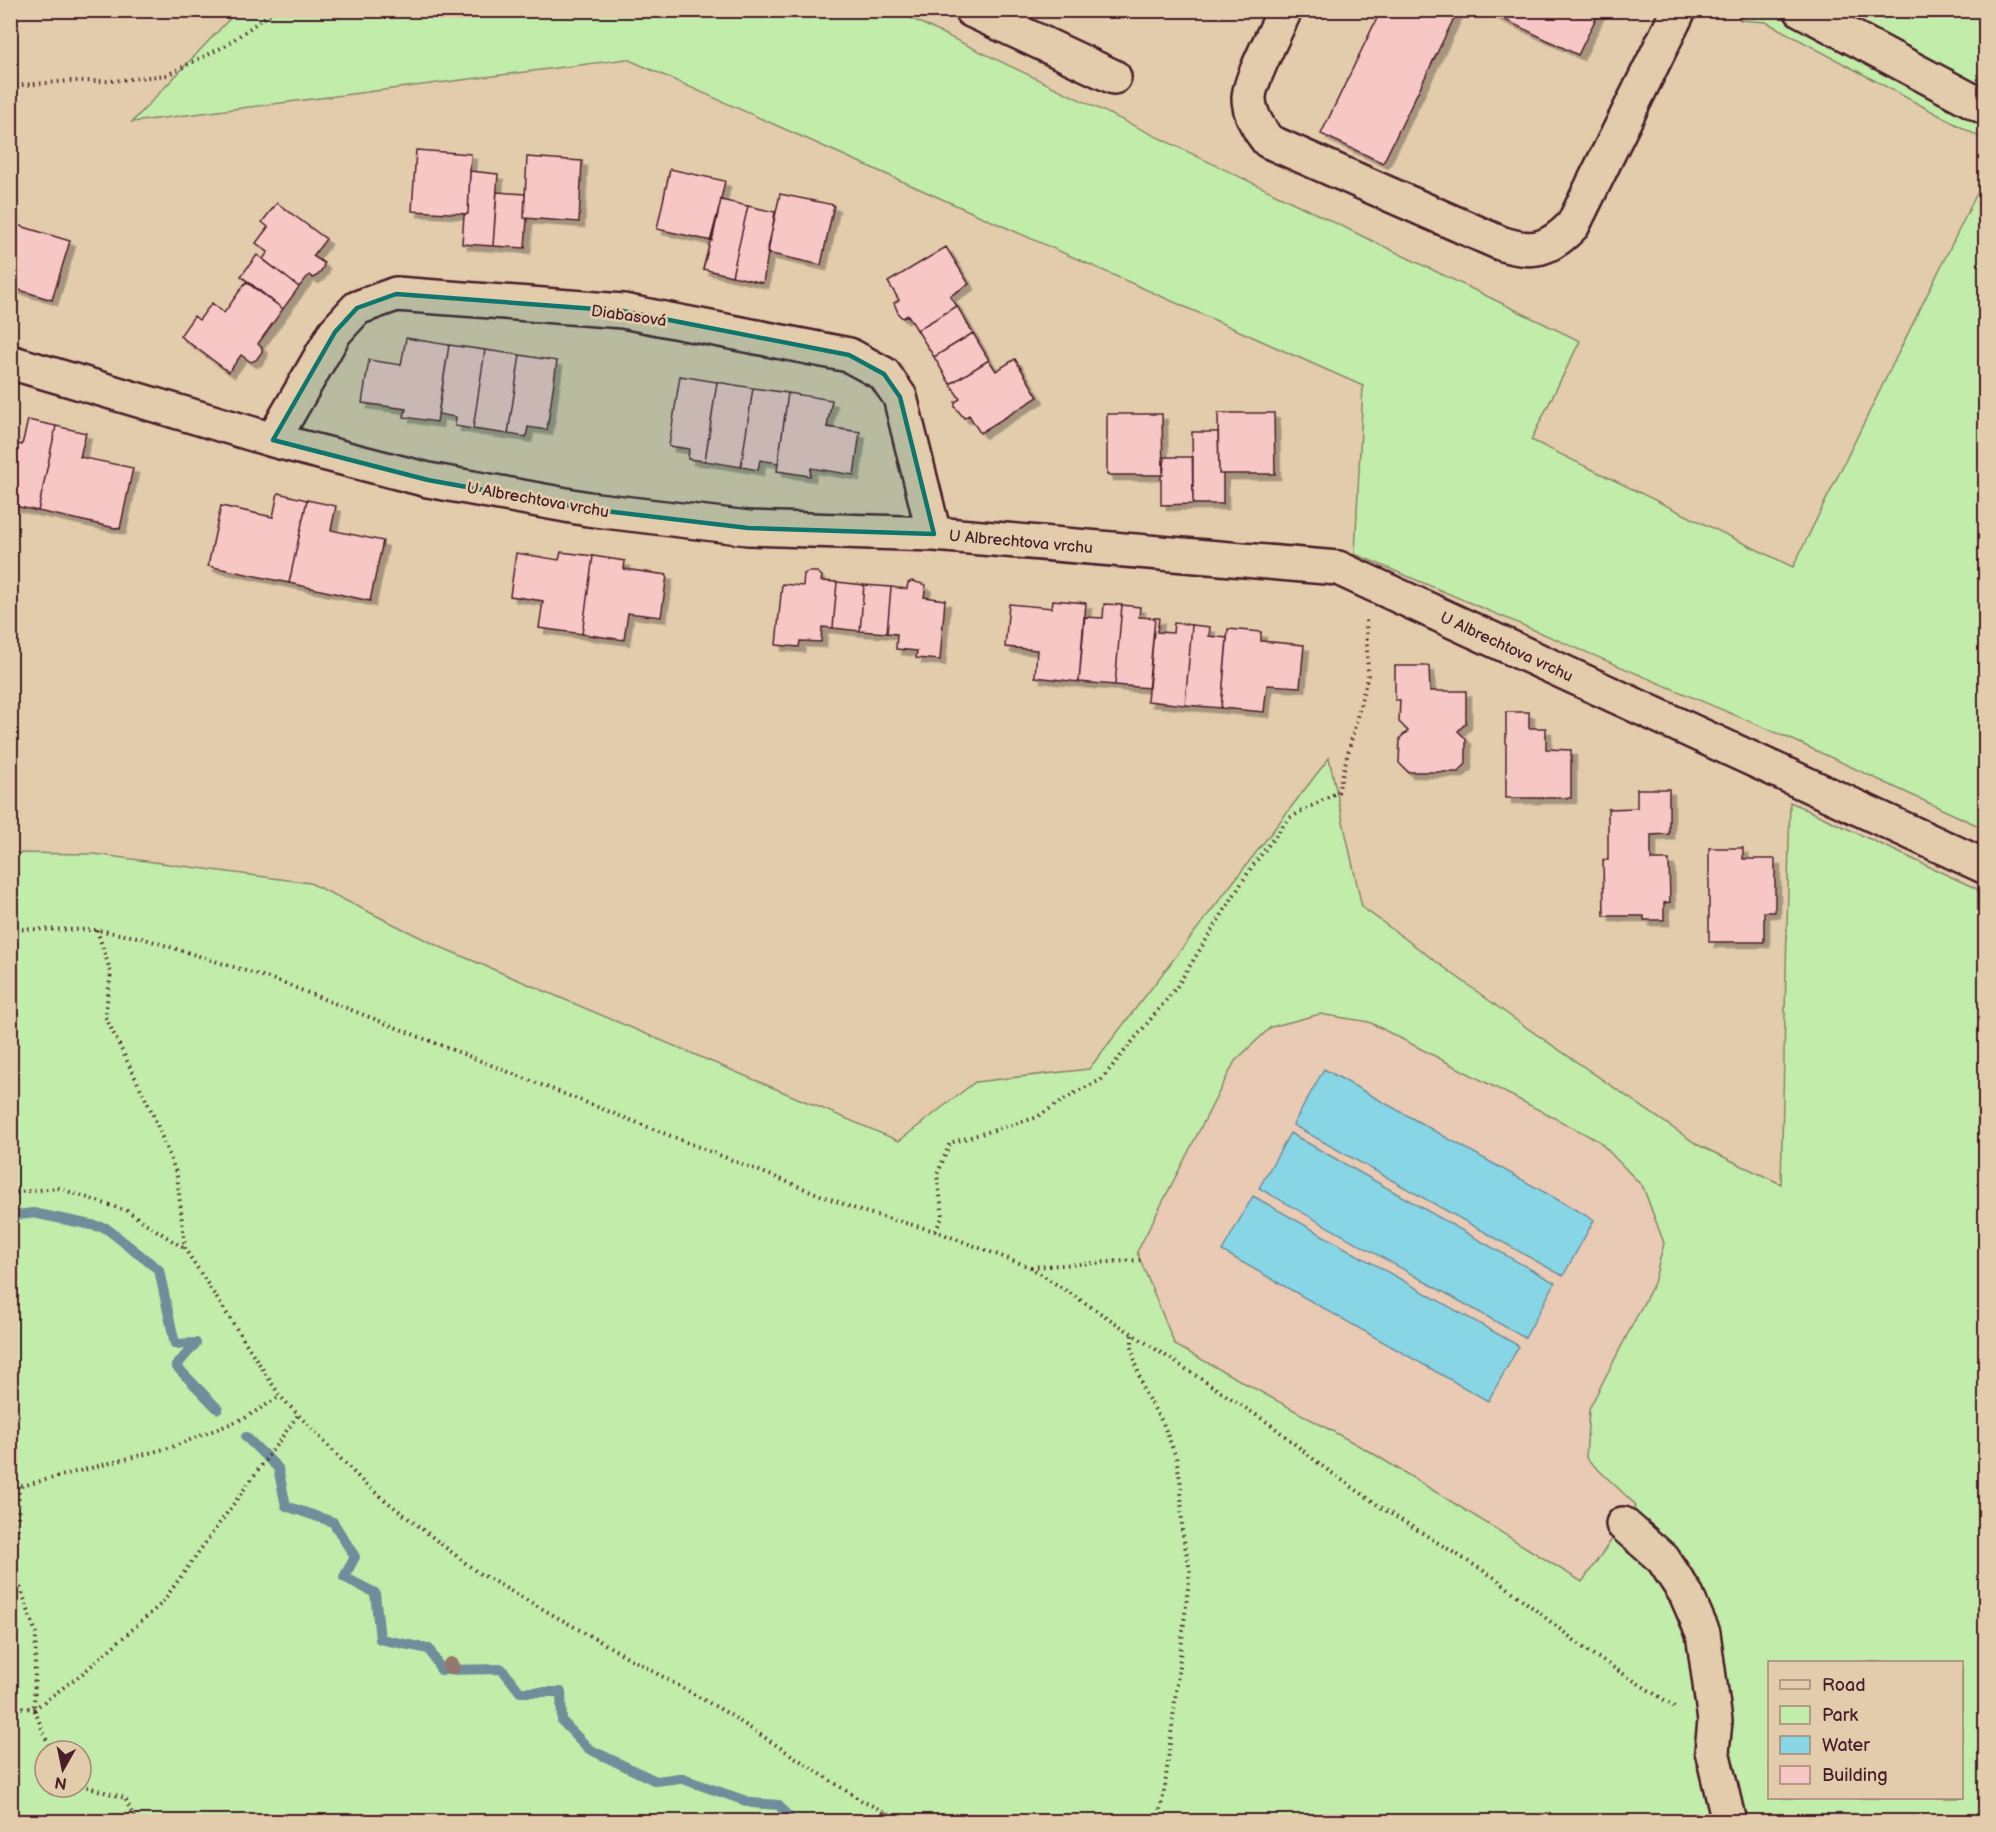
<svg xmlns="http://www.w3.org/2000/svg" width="1996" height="1832" font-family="'Balsamiq Sans',sans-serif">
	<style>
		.built { fill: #e9cab4 }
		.green { fill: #c2eca9; stroke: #86866a; stroke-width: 1.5; fill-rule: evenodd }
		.water { fill: #88d6e5; stroke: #6f8d9b; stroke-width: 1.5 }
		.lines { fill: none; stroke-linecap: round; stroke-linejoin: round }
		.stream { stroke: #6f8d9b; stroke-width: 10 }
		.building { fill: #f7c7c5; stroke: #4a1f2b; stroke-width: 1.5; filter: url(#shadow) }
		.minor-casing { stroke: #4a1f2b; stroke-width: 38 }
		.path { stroke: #4a1f2b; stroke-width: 4; stroke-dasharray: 1.5 4.5; stroke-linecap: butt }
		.minor { stroke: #e3ccac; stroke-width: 33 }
		.tree { fill: #95786c }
		.marked { fill: #0f766e; fill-opacity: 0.2; stroke: #0f766e; stroke-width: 4.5; stroke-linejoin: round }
		.labels { text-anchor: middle; stroke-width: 5; stroke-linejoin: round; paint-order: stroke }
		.street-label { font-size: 16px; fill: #4a1f2b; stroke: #e3ccac }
	</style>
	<defs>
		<filter id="shadow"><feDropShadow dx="5.5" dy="5.5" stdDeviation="0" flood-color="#0004"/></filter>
	</defs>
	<rect width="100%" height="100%" fill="#e3ccac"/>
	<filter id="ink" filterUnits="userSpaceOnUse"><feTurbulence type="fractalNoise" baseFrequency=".0167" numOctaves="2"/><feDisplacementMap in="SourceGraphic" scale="12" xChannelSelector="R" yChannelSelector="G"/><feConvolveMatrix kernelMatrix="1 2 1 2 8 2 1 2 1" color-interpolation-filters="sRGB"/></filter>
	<g filter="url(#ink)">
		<path class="built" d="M1320 1014 1369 1022 1599 1141 1643 1187 1664 1243 1654 1283 1589 1409 1586 1457 1636 1505 1581 1583 1375 1454 1175 1345 1137 1253 1235 1061 1271 1027Z"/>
		<path class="green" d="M1744 10 1985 11V140L1766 22 1740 20Z
			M237 11H896L1580 341 1531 440 1793 567 1985 177V829L1791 739 1355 554 1363 386 627 59 132 122Z
			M1329 758 1362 907 1517 1021 1698 1145 1781 1184 1790 802 1975 888 1985 897V1821L11 1822V853L94 854 310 883 438 946 899 1141 975 1082 1089 1069ZM1320 1014 1369 1022 1599 1141 1643 1187 1664 1243 1654 1283 1589 1409 1586 1458 1636 1505 1582 1582 1374 1454 1175 1345 1137 1252 1235 1061 1271 1027ZM1770 1662H1962V1798H1770ZM45 1751H81V1787H45Z"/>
		<path class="water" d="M1324 1069 1594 1220 1563 1276 1293 1125Z
			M1290 1133 1555 1283 1525 1338 1259 1188Z
			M1253 1196 1519 1346 1488 1401 1222 1251Z"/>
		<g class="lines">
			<path class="stream" d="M10 1216 33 1213 106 1228 159 1270 175 1344 196 1343 176 1366 218 1409
				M246 1437 278 1468 286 1506 333 1522 355 1557 344 1577 375 1593 380 1639 429 1649 441 1670 502 1669 520 1692H561L562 1721 589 1749 656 1781 680 1778 752 1803 779 1805 792 1822
				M825 1822 828 1819 837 1822"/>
		</g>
		<path class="building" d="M1381 10H1458L1383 163 1321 134Z
			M1492 10H1600L1578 55 1491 13Z
			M416 150 471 154 468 214 412 211Z
			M527 157 582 161 579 222 524 218Z
			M670 169 725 181 712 241 657 229Z
			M470 171 498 174 493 246 462 244 464 215 468 214Z
			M497 192 525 194 524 218 527 219 525 248 493 246Z
			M780 194 834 205 821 265 767 253Z
			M721 200 748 206 732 276 703 269Z
			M277 203 326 239 313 256 324 263 323 268 318 275 313 278 309 275 299 287 263 259 268 252 256 243 268 227 262 222Z
			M748 206 775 212 763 283 732 276Z
			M17 225 70 241 52 300 10 287V243Z
			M946 247 969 284 950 296 957 306 917 330 908 315 903 318 899 315 894 303 899 300 888 282Z
			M257 255 299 287 283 309 241 276Z
			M246 282 283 309 258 344 262 348V352L256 360 251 362 241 355 229 372 180 336 194 316 199 320 212 303 224 313Z
			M957 306 973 333 934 357 917 330Z
			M973 333 989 360 950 384 934 357Z
			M406 338 449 345 437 422 404 417 406 409 362 403 369 360 401 365Z
			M449 345 485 350 473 429 455 426 456 417 438 414Z
			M485 350 520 355 508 434 473 429Z
			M520 355 557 361 547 430 528 427 526 437 508 434Z
			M1015 359 1038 397 980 433 969 415 964 418 955 407V402L960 399 950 384 989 360 996 371Z
			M680 376 717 382 705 461 688 459 689 449 669 446Z
			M717 382 753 388 741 467 705 461Z
			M753 388 788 393 778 463 760 460 758 470 741 467Z
			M788 393 832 400 827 427 860 432 854 475 811 468 810 476 777 471Z
			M1218 413H1274L1275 474H1219Z
			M1107 414H1162L1163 475H1107Z
			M28 420 56 426 38 511 10 505V442L22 445Z
			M56 426 86 433 80 457 133 468 120 529 38 511Z
			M1192 432H1218L1219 474H1223V504H1193Z
			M1165 457H1193V504L1161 505V475H1163Z
			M278 493 307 500 289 583 208 566 221 506 273 517Z
			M307 500 336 506 331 530 383 541 370 601 289 583Z
			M561 552 593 556 582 634 539 628 543 601 510 596 516 553 559 560Z
			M593 556 625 561 624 569 667 575 661 617 628 613 624 640 582 634Z
			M808 572H817L822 576 821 581 837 582 833 628 822 627 821 642 800 641 799 647 776 645 782 584 803 586 804 574Z
			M912 581 926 585 924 597 945 600 940 660 916 658 917 651 896 649 897 634 887 633 891 587 907 589 908 583Z
			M837 582 864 585 860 631 833 628Z
			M864 585 891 587 887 633 860 631Z
			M1053 600 1086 603 1079 682 1035 677 1037 650 1005 647 1009 604 1052 608Z
			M1104 604 1122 605 1115 685 1079 682 1084 617 1103 618Z
			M1122 605 1140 607 1139 617 1155 618 1149 688 1115 685Z
			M1155 618H1159L1157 632 1173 633 1174 623 1192 625 1185 705 1147 701Z
			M1192 625 1210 627 1209 636 1227 638 1221 708 1185 705Z
			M1228 629 1261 632V641L1304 645 1300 687 1267 685 1264 712 1221 708Z
			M1395 666H1429L1430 691H1466V723L1458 731 1466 739V764L1458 772H1408L1399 763 1400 738 1408 731 1399 722 1400 700H1395Z
			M1506 712H1529V728H1546V749L1571 750V798H1506Z
			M1637 789H1669V834L1651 835V860H1669L1670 902 1664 903V920H1644V916H1604L1603 860H1608V809L1637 808Z
			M1709 848H1743V859H1775V912H1764V942H1709Z"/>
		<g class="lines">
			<g class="minor-casing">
				<path id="minor" d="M971 10 1114 77
					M1285 10C1277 29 1249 81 1249 98 1249 113 1259 130 1268 141L1500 243C1533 254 1549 250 1573 225L1679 10
					M1801 10 1986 108
					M10 362 273 440 428 480 588 509 748 528 934 534 1338 568 1986 867
					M273 440 335 332 357 308 396 294 623 311 849 355 884 374 900 397 934 534
					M1623 1524 1663 1559 1686 1594 1703 1633 1715 1721 1712 1751 1729 1822"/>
			</g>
			<path class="path" d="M10 86 71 81H111L167 75 225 46 275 10
				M10 929 97 930 142 938 278 981 861 1211 935 1231 1030 1267 1270 1424 1322 1466 1385 1510 1495 1578 1589 1652 1672 1705 1677 1711
				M97 930 111 973 105 1016 152 1112 177 1175 185 1249 280 1396 367 1486 477 1572 727 1713 862 1801 906 1822
				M10 1193 58 1188 127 1211 185 1249
				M935 1231 943 1216 937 1175 950 1143 1035 1118 1078 1091 1101 1080 1176 988 1251 868 1289 818 1338 792 1368 675 1366 619
				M1031 1267 1140 1260
				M1132 1335V1349L1143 1390 1163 1423 1176 1457 1181 1485 1182 1530 1190 1571 1165 1786 1158 1822
				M19 1486 16 1575 36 1633 34 1709 51 1751
				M10 1489 172 1447 245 1418 280 1396
				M10 1706 34 1709 83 1673 161 1604 298 1415
				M81 1785 125 1798 136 1822
				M884 1812 890 1822"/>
			<use href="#minor" class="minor"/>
		</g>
		<circle class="tree" cx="451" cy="1666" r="9"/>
	</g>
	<path class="marked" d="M396 294 623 311 849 355 884 374 900 397 934 534 748 528 588 509 428 480 273 440 335 332 357 308Z"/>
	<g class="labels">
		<g class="street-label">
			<text transform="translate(629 315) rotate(8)" y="6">Diabasová</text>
			<text transform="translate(538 499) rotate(10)" y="6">U Albrechtova vrchu</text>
			<text transform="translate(1021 541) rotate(5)" y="6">U Albrechtova vrchu</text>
			<text transform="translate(1507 646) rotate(25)" y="6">U Albrechtova vrchu</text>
		</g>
	</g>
	<rect width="1996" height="1832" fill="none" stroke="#e3ccac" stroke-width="36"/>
	<rect x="18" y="18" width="1960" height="1796" fill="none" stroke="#4a1f2b" stroke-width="2" filter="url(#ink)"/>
	<rect x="1768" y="1661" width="195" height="138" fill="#e3ccac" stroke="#a68778" stroke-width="1.5"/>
	<rect x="1780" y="1680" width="30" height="9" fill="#e3ccac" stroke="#a68778" stroke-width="1.5"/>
	<text x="1822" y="1691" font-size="18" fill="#4a1f2b">Road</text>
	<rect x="1780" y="1706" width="30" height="18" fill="#c2eca9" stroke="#a68778" stroke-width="1.5"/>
	<text x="1822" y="1721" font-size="18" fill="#4a1f2b">Park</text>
	<rect x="1780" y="1736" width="30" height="18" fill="#88d6e5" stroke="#a68778" stroke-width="1.5"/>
	<text x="1822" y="1751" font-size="18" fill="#4a1f2b">Water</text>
	<rect x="1780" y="1766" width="30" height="18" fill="#f7c7c5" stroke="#a68778" stroke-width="1.5"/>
	<text x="1822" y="1781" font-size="18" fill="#4a1f2b">Building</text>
	<g transform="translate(63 1769) rotate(189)"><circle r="28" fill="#e3ccac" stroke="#a68778" stroke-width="1.5"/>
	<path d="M0-4.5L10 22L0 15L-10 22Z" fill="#4a1f2b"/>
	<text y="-9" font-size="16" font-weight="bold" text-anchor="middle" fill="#4a1f2b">N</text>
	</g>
</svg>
